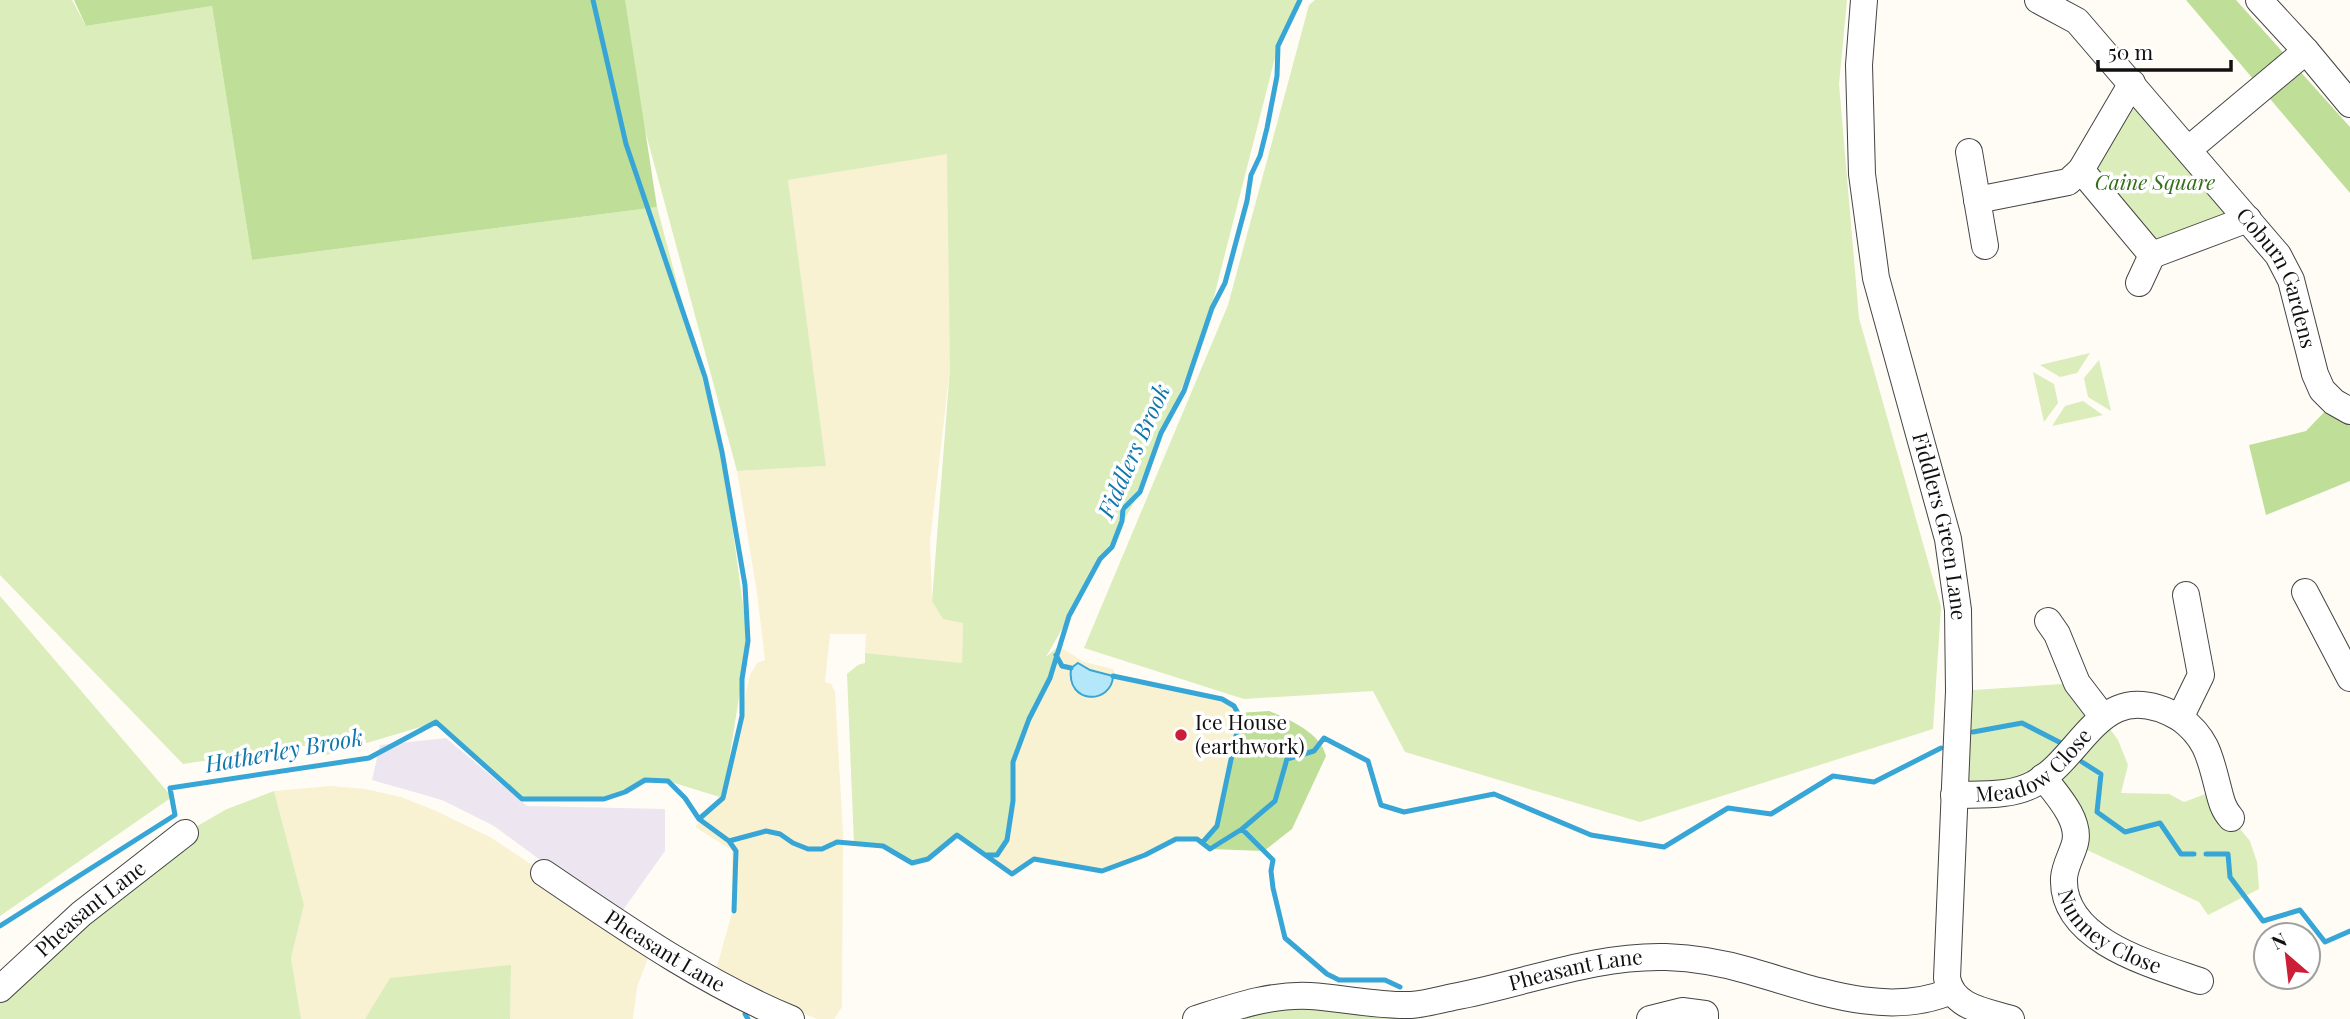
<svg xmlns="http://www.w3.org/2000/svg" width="2350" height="1019" font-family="'Playfair Display',serif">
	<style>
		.industrial { fill: #ede5ef }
		.farmland { fill: #f8f1d2 }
		.green { fill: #daedba }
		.forest { fill: #bfdf98 }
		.water { fill: #b5e7fa; stroke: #37a6d6; stroke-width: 2 }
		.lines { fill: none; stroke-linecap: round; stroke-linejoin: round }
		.stream { stroke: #37a6d6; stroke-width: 5 }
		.minor-casing { stroke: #444; stroke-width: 28 }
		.minor { stroke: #fff; stroke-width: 26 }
		.poi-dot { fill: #cc1e37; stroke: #fff; stroke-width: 2.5 }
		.labels { text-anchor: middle; stroke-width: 7; stroke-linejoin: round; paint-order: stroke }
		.park-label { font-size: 21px; font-style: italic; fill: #346e1b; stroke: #fff }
		.street-label { font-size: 21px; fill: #111; stroke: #fff }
		.poi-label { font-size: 21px; fill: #111; stroke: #fff; text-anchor: start }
		.water-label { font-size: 23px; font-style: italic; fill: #1077ad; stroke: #fff }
	</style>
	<rect width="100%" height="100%" fill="#fffcf5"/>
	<path class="industrial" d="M446 738 527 806 665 809V851L618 917 494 826 442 800 372 780 380 745Z"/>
	<path class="farmland" d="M950 153V368L930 541 932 601 963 623 962 663 865 653 866 634H830L825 682 831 684 835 692 843 833 842 1007 834 1019H817L714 977 732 913V850L695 827 723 798 750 675 757 663 765 660 757 593 737 471 826 466 788 180Z
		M1059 646 1084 662 1113 669 1117 677 1197 692 1222 699 1234 706 1240 717 1221 810 1217 826 1202 843 1197 839H1176L1102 871 1034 859 1012 874 986 855H997L1013 801V762Z
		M330 786 365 789 401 797 436 811 490 837 653 945 637 987 633 1019H510L511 966 391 978 365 1019H301L291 958 304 905 274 791Z"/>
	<path class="green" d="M0 0H72L86 26 212 6 252 260 657 207 722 452 748 641 723 798 668 781 645 780 604 799H522L438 726H424L326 755 310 745 183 764 0 575Z
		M621 0H1300L1278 46 1206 328 1140 492 1046 657 1059 646 1050 678 1029 719 1013 762V801L1007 840 997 855H986L957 835 928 859 912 863 883 846 854 844 847 674 858 665 865 663V653L962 663 963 623 943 619 932 601 950 368 947 154 788 180 826 466 737 471 625 56Z
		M1315 0H1847L1839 84 1859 318 1941 607 1933 729 1640 822 1405 752 1373 691 1244 699 1084 648 1228 305 1309 5Z
		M2132 83 2248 219 2152 255 2081 170Z
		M2090 353 2077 373 2060 377 2040 365Z
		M2099 360 2111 411 2088 397 2084 378Z
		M2033 372 2054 384 2058 403 2044 422Z
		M2083 401 2103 415 2052 426 2065 406Z
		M0 596 172 797 0 916Z
		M2077 683 2118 740 2128 765 2121 793 2169 794 2184 802 2219 789 2226 812 2250 841 2257 862 2259 889 2208 915 2199 902 2087 850 2073 848 2056 795H1954L1959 691Z
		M274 791 304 905 291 958 301 1019H0V989L185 833 227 809Z
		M511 965 510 1019H365L390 978Z
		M1250 1001 1411 1005 1418 1019H1196Z"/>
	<path class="forest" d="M74 0H625L657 207 252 260 212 6 86 26Z
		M2186 0H2236L2350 127V193Z
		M2334 402 2350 411V481L2266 515 2249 445 2306 431Z
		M1269 711C1289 719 1321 733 1326 756L1292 829 1264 851 1210 849 1202 843 1217 826 1231 768 1238 713Z"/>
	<path class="water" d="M1078 663 1090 670 1113 676C1112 704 1066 706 1071 668Z"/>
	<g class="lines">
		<path class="stream" d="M593 0 626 144 705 377 722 452 745 585 748 641 742 679V716L723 798 699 819
			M1056 655 1062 666 1071 668
			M1113 676 1222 699 1234 706 1240 717 1217 826 1202 843
			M1973 732 2022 723 2061 743
			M2082 762 2101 774 2097 812 2125 832 2160 823 2181 854H2194
			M1242 829 1273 860 1271 871 1273 888 1285 938 1327 974 1339 980H1385L1400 987
			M729 841 736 851 734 911
			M2206 854H2228L2230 877 2263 921 2300 910 2325 942 2350 931
			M987 855H997L1007 840 1013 801V762L1029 719 1050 678 1069 616 1100 559 1112 547 1122 521 1123 509 1140 492 1161 433 1184 391 1212 308 1225 283 1247 201 1251 175 1260 156 1267 128 1277 76 1278 46 1300 0
			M0 926 175 815 170 788 369 758 436 722 522 799H604L625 792 645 780 668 781 685 798 699 819 729 841 766 831 780 834 793 843 808 849H822L837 842 883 846 912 863 928 859 957 835 1012 874 1034 859 1102 871 1145 855 1176 839H1197L1210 849 1242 829 1275 801 1287 759 1314 751 1324 738 1368 761 1381 805 1404 812 1494 794 1591 835 1664 847 1728 808 1771 814 1833 776 1874 782 1941 748
			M745 1014 748 1019"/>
		<g class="minor-casing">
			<g id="minor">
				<path id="s1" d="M1864 0 1859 65 1862 174 1876 278 1948 539 1958 610 1959 691 1947 978C1953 1008 1985 1011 2011 1019"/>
				<path id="s2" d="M2038 0 2077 21 2278 255 2291 280 2315 374 2322 390 2334 402 2350 411"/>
				<path d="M2259 0 2306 51 2350 104"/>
				<path d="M2132 83 2081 170 2152 255 2248 219"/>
				<path d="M2189 149 2306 51"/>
				<path d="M1969 152 1985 246"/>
				<path d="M1977 200 2068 182 2081 170"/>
				<path d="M2139 283 2152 255"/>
				<path d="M2305 592 2350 678"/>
				<path d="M2048 621 2057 634 2077 683 2103 717"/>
				<path d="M2180 718C2207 738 2210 757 2218 788 2221 800 2223 809 2231 818"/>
				<path id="s3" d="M2043 777C2056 794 2081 820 2075 843 2072 855 2065 865 2064 878 2061 941 2153 965 2200 981"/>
				<path id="s4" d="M1954 795C1980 794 2010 797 2034 784 2086 754 2101 673 2180 718L2201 675 2186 595"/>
				<path id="s5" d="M544 873C624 927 702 982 791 1019"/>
				<path id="s6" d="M0 989 81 914 185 833"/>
				<path id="s7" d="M1196 1019C1234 1007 1270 994 1310 996 1343 998 1378 1006 1411 1005 1425 1004 1439 1000 1453 997 1524 984 1593 955 1666 957 1695 958 1723 963 1750 971 1813 989 1887 1019 1951 991"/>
				<path d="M1650 1019 1682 1011 1705 1014V1019"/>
			</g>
		</g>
		<use href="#minor" class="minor"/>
	</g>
	<circle class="poi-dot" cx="1181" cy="735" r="7"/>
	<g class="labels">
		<g class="park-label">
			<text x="2155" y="190">Caine Square</text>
		</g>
		<g class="street-label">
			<text dy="7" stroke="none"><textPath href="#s2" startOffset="373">Coburn Gardens</textPath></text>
			<text dy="7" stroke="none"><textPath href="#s1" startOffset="536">Fiddlers Green Lane</textPath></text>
			<text dy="7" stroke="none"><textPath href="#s4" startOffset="89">Meadow Close</textPath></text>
			<text dy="7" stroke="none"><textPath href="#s6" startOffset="121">Pheasant Lane</textPath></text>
			<text dy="7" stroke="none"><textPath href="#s3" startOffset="189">Nunney Close</textPath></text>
			<text dy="7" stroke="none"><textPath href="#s5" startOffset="144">Pheasant Lane</textPath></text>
			<text dy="7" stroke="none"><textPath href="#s7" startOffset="387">Pheasant Lane</textPath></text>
		</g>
		<g class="poi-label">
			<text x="1195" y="730">Ice House<tspan x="1195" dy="24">(earthwork)</tspan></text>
		</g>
		<g class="water-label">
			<text transform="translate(1134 451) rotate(-66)" y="8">Fiddlers Brook</text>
			<text transform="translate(284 751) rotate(-10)" y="8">Hatherley Brook</text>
		</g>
	</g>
	<g transform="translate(2287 956) rotate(332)"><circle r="33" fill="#ffffff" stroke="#a0a0a0" stroke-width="2"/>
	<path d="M0-5L12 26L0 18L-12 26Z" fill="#cc1e37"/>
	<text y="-10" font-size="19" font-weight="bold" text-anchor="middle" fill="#111111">N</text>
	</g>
	<path d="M2098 60v10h133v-10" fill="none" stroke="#111111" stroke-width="3.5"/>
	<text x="2108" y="60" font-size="21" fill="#111111" stroke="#ffffff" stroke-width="5" paint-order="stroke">50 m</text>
</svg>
